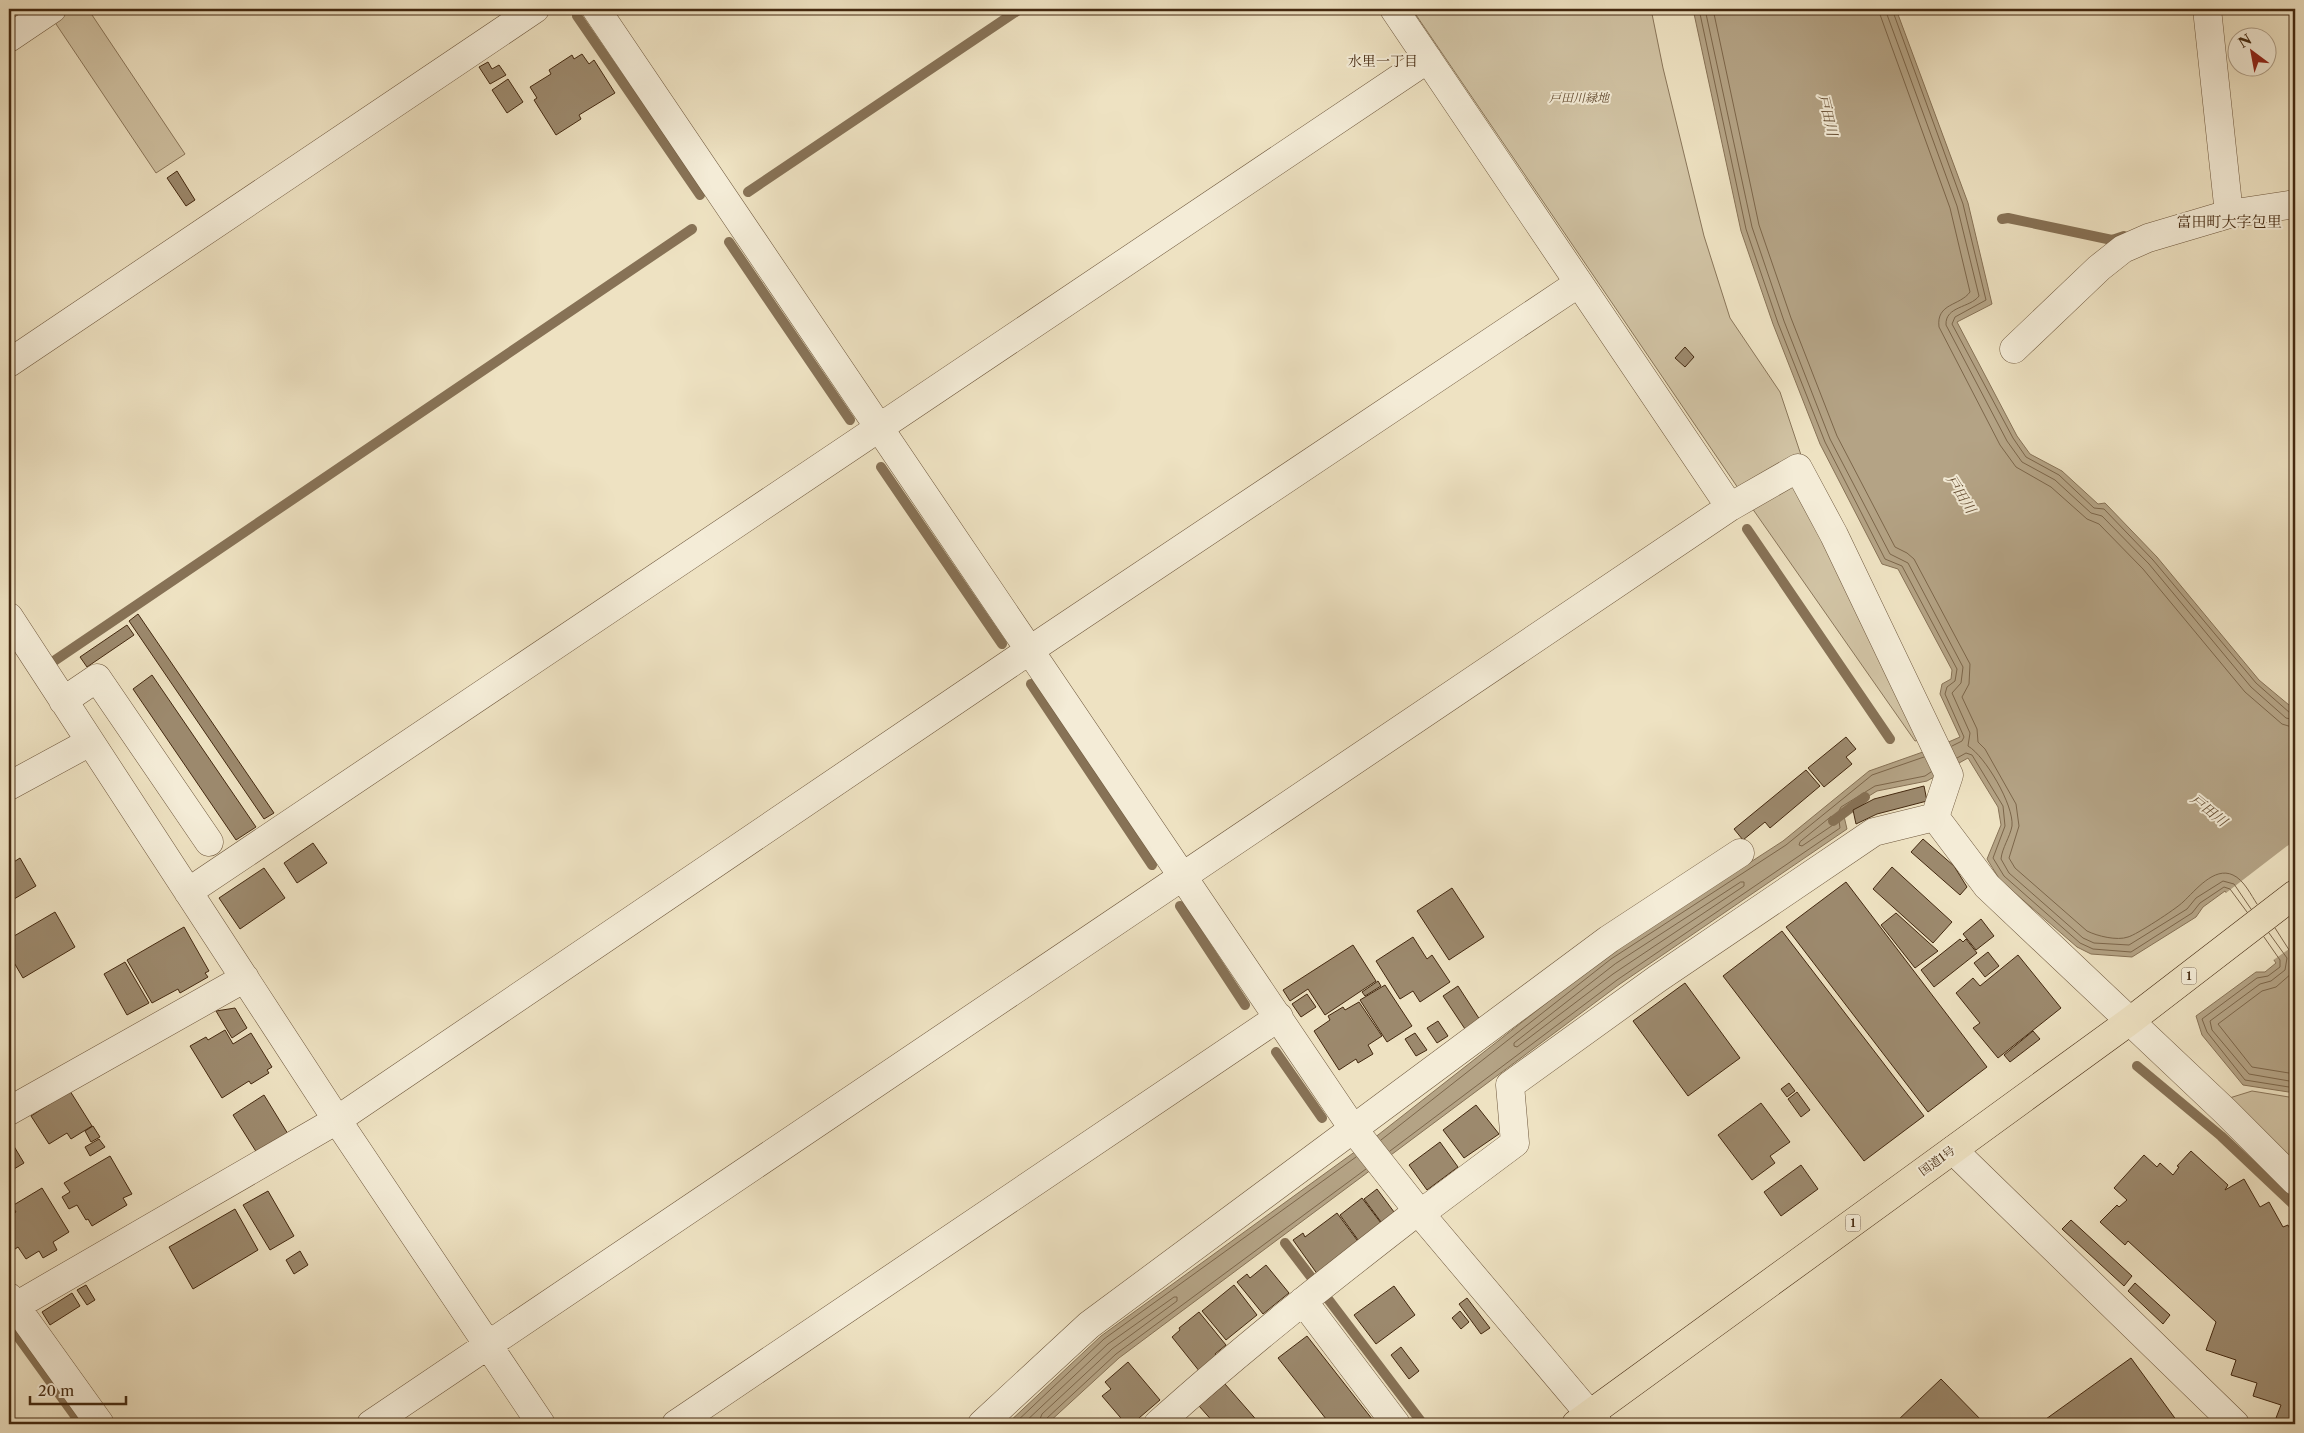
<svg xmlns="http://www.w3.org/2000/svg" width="2304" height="1433" font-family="'Libre Caslon Text','Noto Serif JP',serif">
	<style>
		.green { fill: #d1c3a4; stroke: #8a765a }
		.water { fill: #b4a385; stroke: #877256 }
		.pier { fill: #eee2c2 }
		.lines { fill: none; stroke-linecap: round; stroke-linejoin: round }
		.shore { stroke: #7c664a; stroke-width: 1 }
		.stream { stroke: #877256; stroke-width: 10 }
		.building { fill: #9c896d; stroke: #442910 }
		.minor-casing { stroke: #6e573c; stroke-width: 29 }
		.highway-casing { stroke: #442910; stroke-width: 29 }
		.minor { stroke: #f4ecd7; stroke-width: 28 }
		.highway { stroke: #eee2c2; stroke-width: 28 }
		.labels { text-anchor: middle; stroke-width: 4; stroke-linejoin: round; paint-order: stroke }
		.shield { fill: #f4ecd7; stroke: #79644c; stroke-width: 1 }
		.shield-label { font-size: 11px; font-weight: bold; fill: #442910 }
		.park-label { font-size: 12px; font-style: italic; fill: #60482e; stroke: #f4ecd7 }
		.street-label { font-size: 12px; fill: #442910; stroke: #f4ecd7 }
		.neighbourhood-label { font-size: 14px; fill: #442910; stroke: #f4ecd7 }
		.water-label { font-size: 14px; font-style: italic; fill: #664e33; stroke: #f4ecd7 }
		.quarter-label { font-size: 15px; fill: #442910; stroke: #f4ecd7 }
	</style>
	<rect width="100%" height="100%" fill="#eee2c2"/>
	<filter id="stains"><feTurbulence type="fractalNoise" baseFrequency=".004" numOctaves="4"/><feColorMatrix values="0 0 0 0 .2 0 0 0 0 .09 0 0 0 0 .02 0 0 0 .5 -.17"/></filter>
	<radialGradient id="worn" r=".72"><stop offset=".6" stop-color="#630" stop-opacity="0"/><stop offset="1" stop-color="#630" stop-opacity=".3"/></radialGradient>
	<path class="green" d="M74 9H88L185 154 156 173 54 21Z
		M1412 9H1651L1663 68 1704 236 1730 318 1780 392 1801 455 1939 736 1915 741 1738 488Z
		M2252 1091 2295 1098V1169L2223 1100Z"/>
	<path class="water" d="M1693 9H1896L1968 203 1992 304 1957 322 2017 436 2030 454 2062 471 2098 504 2105 503 2157 557 2259 680 2295 710V1093L2243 1085 2202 1035 2196 1016 2256 972H2265L2276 963 2225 891 2203 907 2196 917 2132 957 2091 954 2077 947 2000 880 1987 859 2001 825 1998 807 1968 758 1927 781 1877 791 1843 812 1847 829 1620 984 1119 1358 1047 1424H1007L1101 1336 1378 1135 1609 954 1783 841 1869 771 1937 747 1960 737 1940 694 1942 684 1951 679 1952 670 1898 569 1882 564 1820 444 1773 324 1741 231Z"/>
	<path class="pier" d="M2295 840V945L2272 961 2225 895 2222 896Z"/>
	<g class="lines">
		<path class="shore" d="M1699 9 1746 229 1778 323 1825 442 1885 559 1902 566 1957 669 1955 681 1947 687 1945 694 1964 737 1962 741 1952 746
			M1705 9 1752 227 1784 321 1830 439 1890 554 1908 563 1963 667 1961 683 1952 693 1970 733 1968 746C1985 756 2014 805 2012 826 2010 837 2002 848 2001 859L2009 873 2083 938 2094 943 2129 945 2187 909 2196 898 2223 881 2234 884 2251 909
			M1713 9 1759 225 1791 318 1837 436 1895 547 1907 553 1914 559 1970 664 1969 684 1962 697 1977 729 1978 742 1985 749 2016 804 2019 826 2009 858 2015 868 2087 931C2097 936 2117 941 2128 937 2136 935 2176 909 2183 902 2195 891 2214 866 2233 875 2244 880 2251 895 2257 904
			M1878 9 1950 208 1970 292C1960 306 1936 303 1939 327L2000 445 2016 467 2051 487 2087 519 2099 524 2143 569 2245 692 2282 724 2295 728
			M1885 9 1957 206 1979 296C1970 308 1945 306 1946 325L2007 441 2022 462 2055 480 2091 513 2102 516 2149 564 2251 687 2286 718 2295 720
			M1892 9 1963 204 1986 300 1955 317 1952 324 2013 438 2026 457 2059 475 2094 508 2104 509 2153 560 2256 683 2290 713 2295 714
			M1957 758 1966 753 1972 755 2003 806 2005 826 1993 858 2004 876 2080 943 2093 949 2131 952 2192 913 2200 903 2224 887 2230 889 2247 912
			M1831 817 1833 825 1802 846 1799 845 1800 842Z
			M1741 882H1744V886L1613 974 1517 1047 1514 1046V1043L1615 964Z
			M2275 928 2293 956 2295 963 2292 973 2276 987 2262 991 2218 1024 2252 1067 2295 1074
			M2269 933 2287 958 2285 970 2271 981 2260 984 2210 1021 2212 1030 2249 1074 2295 1082
			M2264 937 2280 960V967L2268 976 2257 978 2202 1019 2207 1032 2245 1080 2295 1088
			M1381 1140 1611 959 1786 845 1872 775 1924 757
			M1390 1151 1617 980 1840 828 1838 813 1841 807 1875 786 1925 776 1931 772
			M1014 1424 1104 1339 1356 1157
			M1023 1424 1108 1344 1174 1297H1177V1301L1112 1349 1042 1414 1038 1424
			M1044 1424 1046 1419 1116 1354 1366 1169"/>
		<path class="stream" d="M577 16 700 195
			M748 192 1020 9
			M2002 219 2008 218 2112 240 2124 236
			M729 242 850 420
			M881 467 1002 644
			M1747 529 1890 739
			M51 663 692 229
			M1031 684 1152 865
			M1833 821 1865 797
			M1180 906 1245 1005
			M1276 1052 1322 1118
			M2137 1066 2221 1136 2295 1206
			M1285 1243 1311 1277
			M1328 1299 1423 1424
			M11 1327 81 1424"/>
	</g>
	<path class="building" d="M582 54 589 64 594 60 615 93 579 115 581 119 556 135 534 100 537 98 530 87 551 74 549 70 572 55 574 59Z
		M488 62 492 69 499 65 506 75 490 84 479 67Z
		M508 79 523 102 507 113 492 90Z
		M177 171 195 200 186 206 167 178Z
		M1685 347 1694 357 1685 367 1675 358Z
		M138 614 274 813 264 819 129 621Z
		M127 625 134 635 87 667 80 657Z
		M152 675 256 827 236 840 133 689Z
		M1846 737 1856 749 1846 757 1852 764 1824 787 1808 768Z
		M1806 770 1820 786 1770 828 1765 822 1743 840 1734 829Z
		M1924 786 1927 801 1877 814 1856 824 1853 810 1874 799Z
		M1923 839 1954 866 1967 887 1960 895 1911 852Z
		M313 843 327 863 297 883 284 863Z
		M20 858 36 886 9 902V865Z
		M1892 867 1952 922 1933 943 1873 889Z
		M264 868 285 898 240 929 219 898Z
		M1846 882 1987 1067 1928 1112 1786 927Z
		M1452 888 1484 937 1449 960 1417 911Z
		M55 912 75 947 23 978 9 954V939Z
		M1896 913 1938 951 1915 968 1881 925Z
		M1981 919 1994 936 1976 950 1963 934Z
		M184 927 209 971 205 973 208 977 180 993 178 989 152 1003 127 960Z
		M1782 931 1924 1116 1864 1161 1723 976Z
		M1413 937 1427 959 1432 955 1450 982 1420 1002 1413 991 1400 999 1376 961Z
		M1960 939 1963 942 1966 939 1977 953 1934 987 1921 970Z
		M1353 945 1376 981 1325 1015 1308 989 1290 1001 1283 990Z
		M1988 952 1999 966 1985 977 1974 963Z
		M2018 955 2061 1008 1998 1058 1973 1028 1980 1023 1956 993 1973 978 1980 986Z
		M125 962 149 1003 127 1015 104 974Z
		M1378 981 1381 986 1365 996 1362 992Z
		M1685 983 1740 1058 1688 1096 1633 1021Z
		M1385 985 1412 1026 1387 1042 1360 1000Z
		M1458 986 1482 1023 1467 1032 1443 996Z
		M1307 994 1316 1007 1301 1017 1292 1004Z
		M1359 1002 1382 1036 1368 1045 1373 1054 1358 1063 1356 1059 1339 1070 1314 1031 1330 1020 1328 1016 1343 1007 1345 1010Z
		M235 1008 247 1028 232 1038 216 1011Z
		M1438 1021 1448 1036 1437 1043 1427 1028Z
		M225 1030 233 1044 251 1033 272 1067 267 1070 269 1073 251 1084 249 1081 222 1098 190 1046 206 1037 208 1040Z
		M2033 1031 2040 1039 2010 1062 2004 1055Z
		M1415 1033 1427 1050 1416 1056 1405 1039Z
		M1789 1083 1795 1091 1787 1097 1781 1089Z
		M70 1091 92 1126 71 1139 67 1133 49 1144 31 1116Z
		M1797 1092 1810 1110 1801 1117 1788 1099Z
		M264 1095 288 1134 257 1153 233 1115Z
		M1761 1103 1790 1142 1770 1156 1775 1163 1752 1180 1718 1135Z
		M1476 1105 1499 1134 1464 1158 1443 1130Z
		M93 1126 100 1137 91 1142 85 1131Z
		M9 1138 24 1163 9 1172Z
		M99 1139 105 1147 90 1156 85 1147Z
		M1440 1142 1458 1167 1427 1190 1409 1165Z
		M2191 1151 2228 1185 2225 1190 2244 1179 2260 1207 2269 1202 2283 1227 2288 1225 2295 1239V1424L2276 1418 2281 1405 2253 1396 2257 1383 2231 1375 2236 1360 2206 1350 2216 1322 2128 1241 2125 1245 2100 1222 2117 1205 2119 1207 2127 1200 2114 1188 2144 1155 2157 1167 2160 1163 2173 1175 2179 1167 2177 1166Z
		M110 1156 132 1194 123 1198 127 1205 92 1226 88 1219 86 1220 77 1205 69 1209 62 1197 70 1192 64 1183Z
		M1801 1165 1818 1189 1781 1216 1764 1192Z
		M42 1188 69 1232 53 1242 57 1250 43 1258 39 1251 26 1259 18 1247 9 1253V1216L16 1212 12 1206Z
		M1377 1189 1397 1216 1384 1226 1364 1199Z
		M268 1191 294 1236 270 1250 243 1205Z
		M1362 1198 1384 1227 1361 1244 1340 1215Z
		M235 1209 258 1250 193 1289 169 1247Z
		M1337 1213 1360 1244 1318 1275 1293 1240 1303 1233 1305 1237Z
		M2071 1220 2132 1276 2124 1286 2062 1229Z
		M300 1251 308 1265 294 1274 286 1260Z
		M1266 1265 1289 1293 1263 1314 1237 1282 1247 1274 1250 1278Z
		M2135 1283 2170 1315 2163 1324 2128 1291Z
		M86 1285 95 1300 87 1305 77 1290Z
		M1234 1285 1257 1315 1226 1340 1202 1311Z
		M1394 1286 1415 1315 1376 1344 1354 1315Z
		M72 1293 80 1306 50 1325 42 1312Z
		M1467 1298 1490 1328 1481 1334 1459 1304Z
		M1460 1311 1469 1322 1461 1329 1452 1318Z
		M1199 1312 1226 1345 1215 1354 1218 1358 1200 1372 1172 1337 1180 1330 1179 1328Z
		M1307 1336 1376 1424H1330L1278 1358Z
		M1401 1347 1419 1371 1409 1379 1391 1355Z
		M2131 1358 2177 1421 2172 1424H2039Z
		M1128 1362 1160 1400 1132 1424H1126L1102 1396 1111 1389 1105 1382Z
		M1941 1379 1985 1424H1898L1896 1422Z
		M1225 1384 1260 1424H1215L1199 1406Z"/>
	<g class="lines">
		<g class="minor-casing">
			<path id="minor" d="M596 9 1354 1130 1418 1211 1598 1424
				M1394 9 1730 507
				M2207 9 2229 214
				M9 38 52 9
				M2014 349 2099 268 2123 249 2148 238 2229 214 2295 204
				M9 363 535 9
				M9 617 337 1120 541 1424
				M63 701 97 678 209 842
				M9 786 90 742
				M188 892 1428 59
				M9 1111 245 978
				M1953 1150 2235 1424
				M1420 1214 1515 1143 1510 1085 1657 979 1874 832 1935 817 1987 886 2225 1111 2295 1181
				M9 1297 100 1424
				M1303 1301 1396 1424
				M9 1310 337 1120 1030 650 1579 283
				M371 1424 1730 507 1798 468 1834 535 1949 775 1935 817
				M676 1424 1279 1017
				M982 1424 1089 1325 1609 939 1740 853
				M1158 1424C1241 1349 1329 1280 1418 1211"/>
		</g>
		<g class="highway-casing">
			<path id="highway" d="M1576 1424 2130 1021 2295 894"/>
		</g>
		<use href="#minor" class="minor"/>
		<use href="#highway" class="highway"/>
	</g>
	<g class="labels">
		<g class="shield">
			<rect x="2181.5" y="967.5" width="15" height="17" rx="4"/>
			<rect x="1845.5" y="1214.5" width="15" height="17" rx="4"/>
		</g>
		<g class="shield-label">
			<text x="2189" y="980">1</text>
			<text x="1853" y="1227">1</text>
		</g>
		<g class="park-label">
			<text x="1579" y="102">戸田川緑地</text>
		</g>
		<g class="street-label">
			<text transform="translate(1937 1161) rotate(-36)" y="4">国道1号</text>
		</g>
		<g class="neighbourhood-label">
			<text x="1383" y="66">水里一丁目</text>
		</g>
		<g class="water-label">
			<text transform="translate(1828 115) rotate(77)" y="5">戸田川</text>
			<text transform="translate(1961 494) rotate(58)" y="5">戸田川</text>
			<text transform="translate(2209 810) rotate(39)" y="5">戸田川</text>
		</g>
		<g class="quarter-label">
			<text x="2229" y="227">富田町大字包里</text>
		</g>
	</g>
	<rect width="2304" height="1433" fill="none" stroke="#eee2c2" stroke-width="30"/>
	<rect x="10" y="10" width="2284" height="1413" fill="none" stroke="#442910" stroke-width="2.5"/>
	<rect x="15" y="15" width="2274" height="1403" fill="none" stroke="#442910"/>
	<g transform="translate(2252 52) rotate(328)"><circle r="24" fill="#f4ecd7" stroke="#ae9e87"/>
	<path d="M0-4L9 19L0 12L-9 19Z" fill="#8f2418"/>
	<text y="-8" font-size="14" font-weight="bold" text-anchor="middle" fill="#442910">N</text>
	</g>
	<path d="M30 1396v8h96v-8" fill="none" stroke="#442910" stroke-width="2.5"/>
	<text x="38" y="1396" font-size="15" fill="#442910" stroke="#f4ecd7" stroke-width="4" paint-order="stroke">20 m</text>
	<rect width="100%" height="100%" filter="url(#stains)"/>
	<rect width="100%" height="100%" fill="url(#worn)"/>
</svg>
